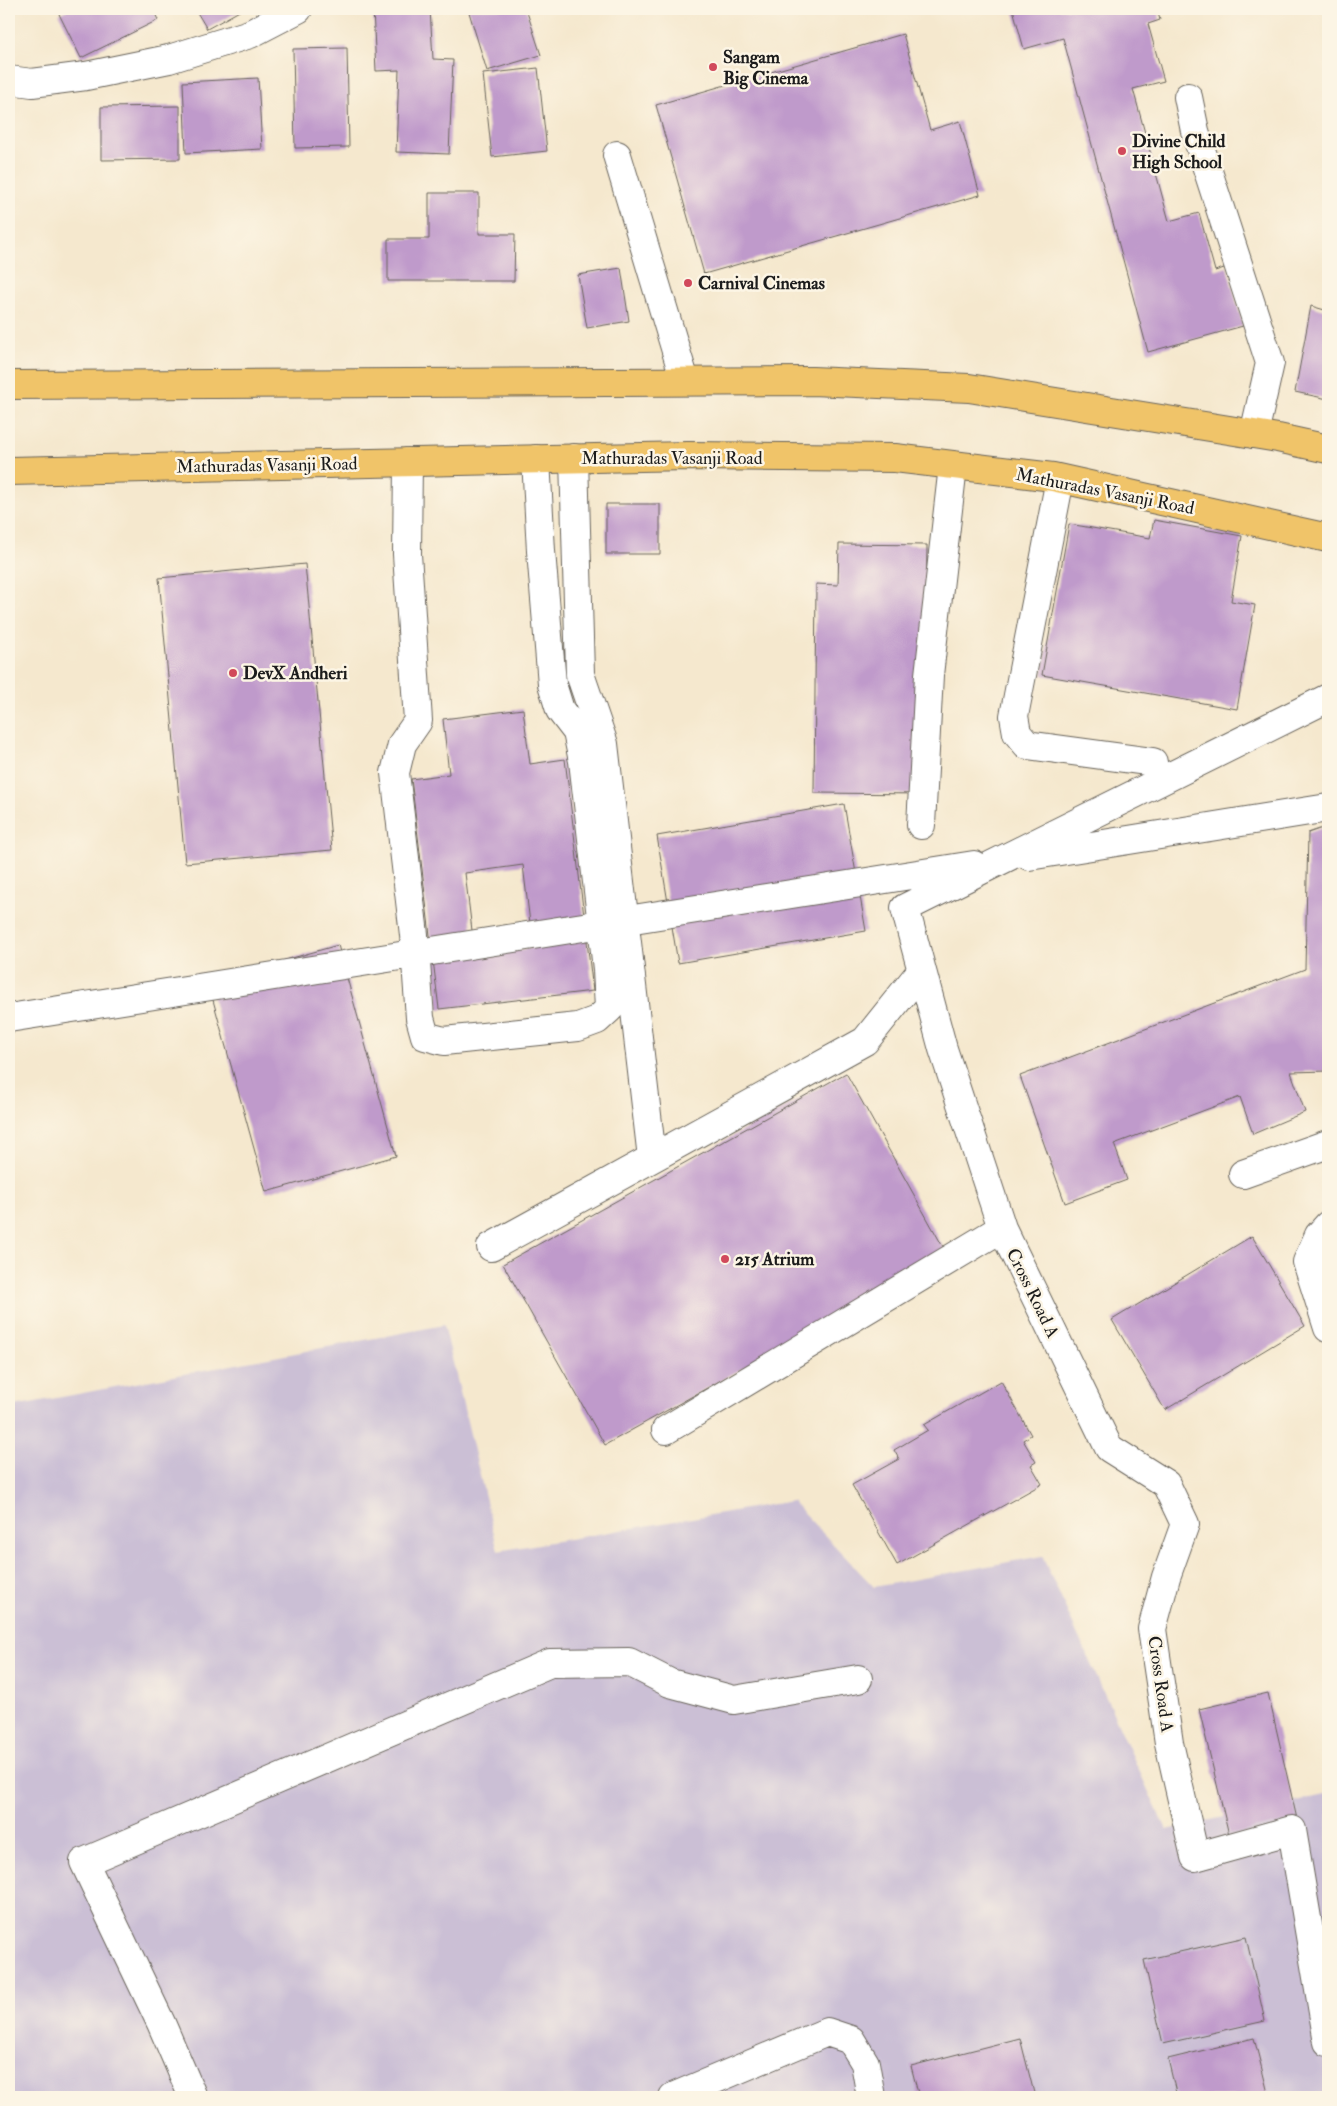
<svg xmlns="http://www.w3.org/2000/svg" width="1337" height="2106" font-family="'IM FELL Double Pica',serif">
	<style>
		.industrial { fill: #cbbfd5 }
		.building { fill: #bf9acb; fill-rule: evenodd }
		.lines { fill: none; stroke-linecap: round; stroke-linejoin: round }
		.minor-casing { stroke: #68635a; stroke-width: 30 }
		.major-casing { stroke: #68635a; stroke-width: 30 }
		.minor { stroke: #fff; stroke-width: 28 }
		.major { stroke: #f0c469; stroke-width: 28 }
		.poi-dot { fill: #d1495b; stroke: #fcf5e5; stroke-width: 2 }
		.labels { text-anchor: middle; stroke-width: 5; stroke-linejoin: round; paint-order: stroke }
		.poi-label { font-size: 18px; font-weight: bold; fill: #1c1c1c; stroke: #fcf5e5; text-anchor: start }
		.street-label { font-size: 18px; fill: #1c1c1c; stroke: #fcf5e5 }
	</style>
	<rect width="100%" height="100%" fill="#fcf5e5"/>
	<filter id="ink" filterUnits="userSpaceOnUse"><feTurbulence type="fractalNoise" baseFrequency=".02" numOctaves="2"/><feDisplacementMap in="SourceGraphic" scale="10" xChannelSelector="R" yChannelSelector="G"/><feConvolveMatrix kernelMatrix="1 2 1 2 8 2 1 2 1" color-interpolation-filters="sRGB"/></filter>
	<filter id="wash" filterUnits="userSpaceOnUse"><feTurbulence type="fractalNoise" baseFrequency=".0096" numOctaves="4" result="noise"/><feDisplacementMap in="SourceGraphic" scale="20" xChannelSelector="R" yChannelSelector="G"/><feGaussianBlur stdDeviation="1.12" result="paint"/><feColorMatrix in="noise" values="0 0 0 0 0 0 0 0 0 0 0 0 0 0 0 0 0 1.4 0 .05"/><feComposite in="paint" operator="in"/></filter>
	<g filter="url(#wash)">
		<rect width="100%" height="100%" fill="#f5e8ce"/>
		<path class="industrial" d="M444 1325 498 1551 792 1501 874 1587 1042 1556 1166 1830 1328 1794V2097H9V1407Z"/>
		<g id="blocks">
			<path class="building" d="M69 9H153L158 20 81 58 59 14Z
				M195 9H243L207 29Z
				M373 9H430L433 59 453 60 449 154 396 152 399 70 376 71Z
				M468 9H526L541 55 487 71Z
				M1013 9H1157L1160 20 1148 24 1164 81 1133 89 1169 221 1199 213 1215 271 1227 267 1243 326 1148 352 1063 38 1024 49Z
				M903 34 930 130 960 121 980 195 704 274 656 105Z
				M347 48 349 147 295 148 293 49Z
				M538 68 547 151 492 157 483 74Z
				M258 78 262 149 186 153 183 82Z
				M180 106V159L101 160V107Z
				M429 193H479V234H515L514 281H388V239H429Z
				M621 268 629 321 587 328 578 275Z
				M1311 306 1328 311V399L1295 392Z
				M606 504H660V554H606Z
				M1154 520 1242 536 1231 601 1255 605 1237 709 1042 675 1069 524 1150 538Z
				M839 544 927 545 924 794 814 793 816 584 838 585Z
				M305 564 332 850 185 863 159 578Z
				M523 709 530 764 565 759 593 991 439 1009 411 779 449 774 443 719ZM523 865 533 948 475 955 465 873Z
				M844 804 866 931 678 963 657 836Z
				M1328 826V1071L1291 1072 1305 1112 1253 1134 1240 1097 1114 1144 1127 1180 1065 1203 1020 1076 1305 969 1308 833Z
				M338 945 396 1156 266 1192 208 982Z
				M846 1073 947 1254 605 1445 503 1264Z
				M1252 1236 1305 1326 1165 1410 1112 1320Z
				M1001 1381 1031 1435 1023 1440 1036 1462 1031 1465 1042 1484 897 1565 852 1485 899 1459 894 1450 928 1430 924 1425Z
				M1268 1693 1297 1819 1229 1835 1199 1709Z
				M1246 1937 1265 2021 1163 2044 1144 1960Z
				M1020 2038 1035 2097H919L911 2066Z
				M1254 2038 1269 2097H1177L1168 2059Z"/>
		</g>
	</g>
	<g filter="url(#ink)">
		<use href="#blocks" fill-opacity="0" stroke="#68635a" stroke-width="1"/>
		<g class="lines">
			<g class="minor-casing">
				<path id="minor" d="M9 80 32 83 86 76 169 59 250 34 298 9
					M1188 97 1195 131 1270 363 1254 434
					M617 155 685 381
					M574 458 580 674 604 744 652 1158
					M408 462 407 554 418 721 402 744 395 773 414 935 420 1018 425 1036 444 1041 578 1027 597 1020 609 1009 607 969 583 761 577 732 560 710 552 684 541 551 536 459
					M1060 479 1014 716 1017 733 1027 745 1153 762
					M1328 698 905 908 943 1049 1002 1228 1109 1448 1166 1484 1185 1524 1166 1577 1152 1629 1169 1743 1195 1857 1292 1830 1328 2042
					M921 825 929 675 953 466
					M1029 856 1328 808
					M9 1018 974 865
					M1243 1174 1328 1144
					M1328 1225 1319 1235 1307 1262 1328 1328
					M491 1247 865 1041 921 971
					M666 1430 1002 1228
					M193 2097 161 2023 84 1862 550 1663 629 1662 670 1683 734 1700 858 1679
					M673 2097 827 2032 851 2040 865 2063 871 2097"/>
			</g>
			<g class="major-casing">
				<path id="major" d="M9 385 812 381 969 388 1278 438 1328 449
					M9 471 688 456 895 458 1053 477 1328 538"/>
			</g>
			<use href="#minor" class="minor"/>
			<use href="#major" class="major"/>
		</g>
	</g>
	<g class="poi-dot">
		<circle cx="713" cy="67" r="5"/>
		<circle cx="1122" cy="151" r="5"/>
		<circle cx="688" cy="283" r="5"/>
		<circle cx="233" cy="673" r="5"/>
		<circle cx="725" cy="1259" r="5"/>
	</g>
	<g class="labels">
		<g class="poi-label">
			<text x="723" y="63">Sangam<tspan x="723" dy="21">Big Cinema</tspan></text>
			<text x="1132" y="147">Divine Child<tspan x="1132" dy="21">High School</tspan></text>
			<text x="698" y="289">Carnival Cinemas</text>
			<text x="243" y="679">DevX Andheri</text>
			<text x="735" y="1265">215 Atrium</text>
		</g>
		<g class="street-label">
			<text x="672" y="464">Mathuradas Vasanji Road</text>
			<text transform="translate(267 465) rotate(-1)" y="6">Mathuradas Vasanji Road</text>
			<text transform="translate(1105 491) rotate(11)" y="6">Mathuradas Vasanji Road</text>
			<text transform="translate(1033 1293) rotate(64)" y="6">Cross Road A</text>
			<text transform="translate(1161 1684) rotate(82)" y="6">Cross Road A</text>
		</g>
	</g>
	<rect width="1337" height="2106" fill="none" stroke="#fcf5e5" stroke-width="30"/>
</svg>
